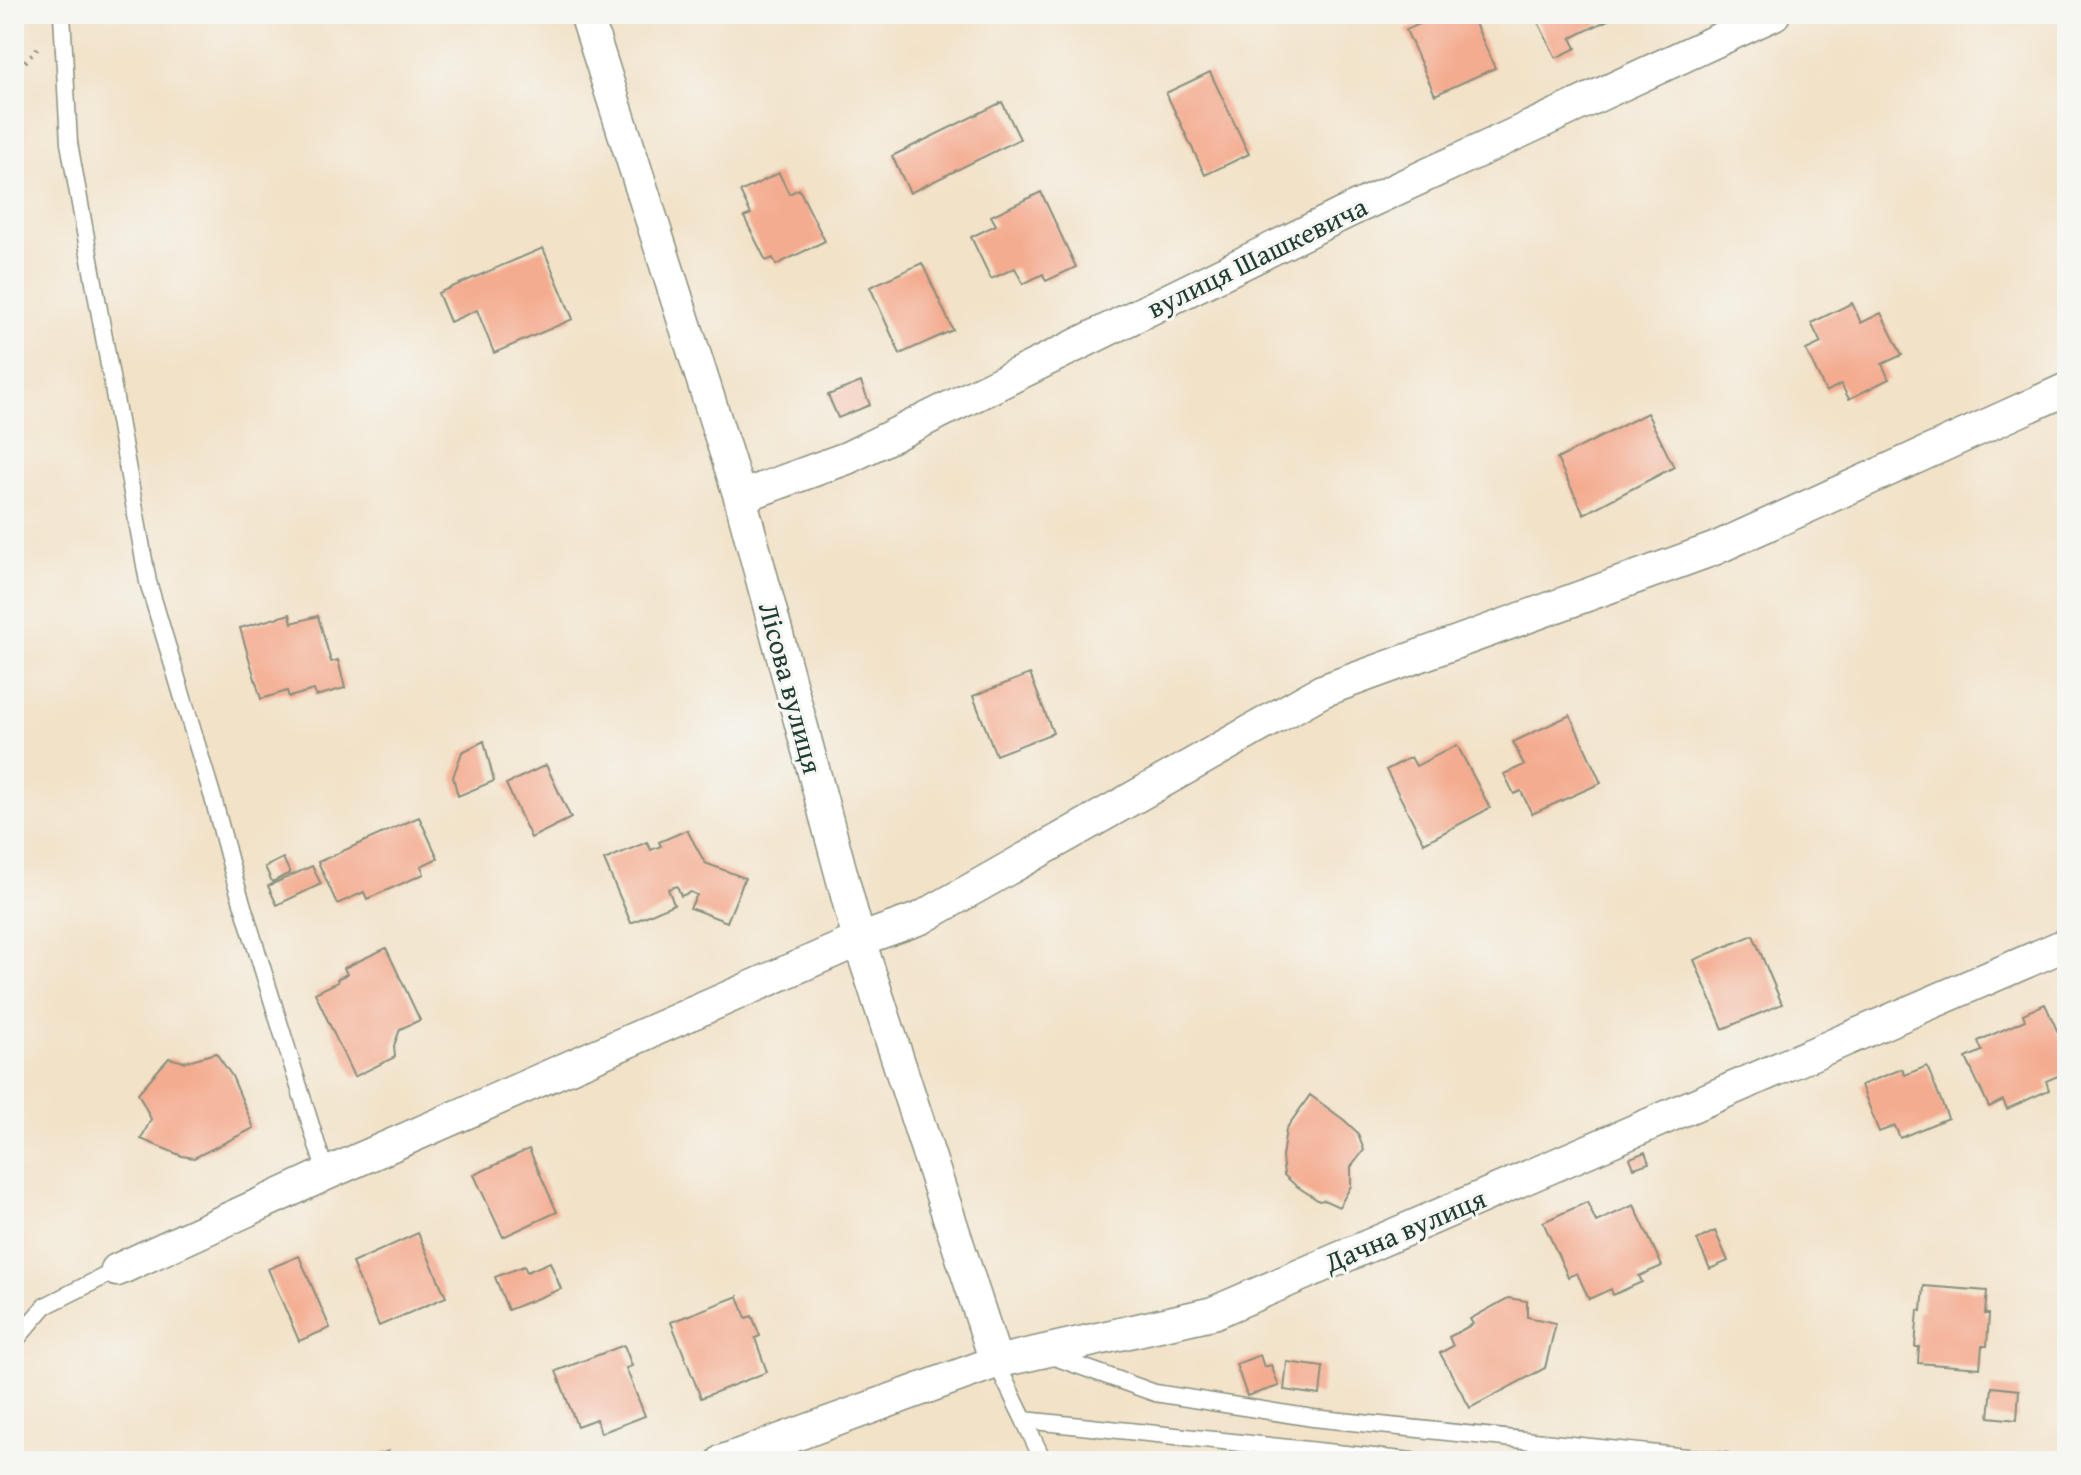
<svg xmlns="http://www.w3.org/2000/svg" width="2081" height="1475" font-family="'Gentium Book Plus',serif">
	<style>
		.building { fill: #f4ac90 }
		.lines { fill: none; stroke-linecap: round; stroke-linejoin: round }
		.service-casing { stroke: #88907e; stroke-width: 19 }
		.minor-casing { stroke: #88907e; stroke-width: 35 }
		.path { stroke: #88907e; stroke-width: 5; stroke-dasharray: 2 6; stroke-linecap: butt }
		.service { stroke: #fff; stroke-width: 16 }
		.minor { stroke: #fff; stroke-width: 32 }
		.labels { text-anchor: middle; stroke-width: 6; stroke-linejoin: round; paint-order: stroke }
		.street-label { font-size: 28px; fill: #1f3d34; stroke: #f6f6f2 }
	</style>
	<rect width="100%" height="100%" fill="#f6f6f2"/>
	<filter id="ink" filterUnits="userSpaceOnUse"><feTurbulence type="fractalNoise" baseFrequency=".0125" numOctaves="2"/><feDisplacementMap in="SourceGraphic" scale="16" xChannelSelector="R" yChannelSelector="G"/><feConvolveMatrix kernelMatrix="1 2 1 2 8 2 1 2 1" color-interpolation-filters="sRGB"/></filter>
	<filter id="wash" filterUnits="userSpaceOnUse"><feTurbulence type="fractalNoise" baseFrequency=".006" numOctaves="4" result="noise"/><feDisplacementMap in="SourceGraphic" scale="32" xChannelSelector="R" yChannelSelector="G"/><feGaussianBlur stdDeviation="1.8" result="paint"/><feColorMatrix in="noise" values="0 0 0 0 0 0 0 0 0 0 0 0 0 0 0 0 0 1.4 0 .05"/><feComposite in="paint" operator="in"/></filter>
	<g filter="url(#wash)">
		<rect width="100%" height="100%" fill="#f2e2c8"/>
		<g id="blocks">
			<path class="building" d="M1457 14H1471L1495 68 1435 95 1406 30 1437 16 1439 22Z
				M1534 14H1607L1610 19 1571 38 1576 48 1556 58Z
				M1210 72 1249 154 1205 175 1166 93Z
				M1002 102 1020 139 910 193 892 156Z
				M779 173 789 194 799 189 825 241 776 265 773 258 766 261 744 217 751 214 740 192Z
				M1041 192 1076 267 1046 281 1043 274 1023 284 1015 268 991 279 971 237 996 225 991 216Z
				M543 248 573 319 494 353 477 310 450 322 438 293Z
				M922 263 953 330 900 354 870 287Z
				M1852 303 1861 323 1881 313 1902 355 1882 364 1889 379 1849 399 1841 384 1826 392 1806 350 1821 343 1811 323Z
				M861 382 870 405 838 418 828 395Z
				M1647 413 1674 467 1584 514 1557 459Z
				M290 614 292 623 318 616 331 662 338 660 345 688 316 696 314 690 289 697 287 691 261 699 240 628Z
				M1030 674 1053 733 996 755 973 696Z
				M1570 715 1601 783 1532 814 1521 791 1514 794 1504 774 1524 765 1513 742Z
				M484 741 494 781 458 796 453 777 462 752Z
				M1457 745 1490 808 1424 843 1386 770 1411 757 1416 766Z
				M546 765 571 818 531 838 506 784Z
				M419 817 438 858 421 866 424 874 367 899 364 892 337 904 318 862Z
				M687 830 705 863 745 878 727 922 690 908 697 895 691 892 681 896 677 886 668 889 674 904 631 923 604 860 647 842 651 850 661 846 659 842Z
				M283 858 290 873 272 882 265 867Z
				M312 866 321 884 277 905 268 886Z
				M1753 935 1782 1004 1723 1029 1694 960Z
				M386 948 420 1020 400 1029 394 1046 395 1057 354 1077 315 993 338 982 337 979 347 974 344 968Z
				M2045 1004 2067 1052V1072L2046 1081 2049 1090 2007 1109 2003 1100 1989 1107 1966 1058 1982 1051 1978 1041 2025 1020 2023 1014Z
				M216 1053 232 1076 254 1128 194 1158 182 1156 141 1139 151 1119 138 1093 169 1058 184 1062Z
				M1927 1066 1948 1118 1900 1138 1895 1126 1879 1132 1861 1085 1902 1069 1905 1075Z
				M1310 1095 1344 1120 1357 1132 1364 1150 1351 1167V1186L1339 1207 1324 1200 1319 1201 1295 1185 1284 1175 1282 1157 1286 1129Z
				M529 1149 557 1212 503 1237 474 1175Z
				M1645 1152 1649 1163 1634 1168 1630 1158Z
				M1587 1202 1596 1222 1634 1205 1662 1266 1639 1276 1642 1282 1613 1295 1611 1289 1589 1299 1577 1273 1568 1277 1543 1222Z
				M1715 1231 1728 1261 1710 1269 1697 1240Z
				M418 1233 446 1297 379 1326 352 1263Z
				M299 1256 330 1328 299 1341 268 1269Z
				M550 1262 561 1289 508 1310 495 1277 524 1266 527 1272Z
				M1924 1286 1987 1291 1985 1314H1989L1987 1346H1982L1980 1368 1918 1363 1919 1347H1915L1918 1310 1922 1311Z
				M738 1296 746 1318 752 1316 760 1336 755 1338 767 1372 701 1398 671 1322Z
				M1508 1298 1527 1301V1317L1556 1323 1545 1368 1470 1408 1440 1353 1453 1346 1449 1337 1473 1324 1470 1319Z
				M624 1345 632 1366 626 1368 645 1416 601 1433 596 1419 577 1426 556 1371Z
				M1260 1355 1264 1367 1271 1365 1279 1386 1247 1396 1236 1364Z
				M1287 1362 1323 1367 1320 1395 1284 1390Z
				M1992 1387 2019 1390 2017 1420 1989 1417Z
				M388 1451 391 1461H362Z"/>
		</g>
	</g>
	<g filter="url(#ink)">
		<use href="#blocks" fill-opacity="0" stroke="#88907e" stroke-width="2"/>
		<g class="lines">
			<g class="service-casing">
				<path id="service" d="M62 14 69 143 148 582 213 798 234 877 326 1174
					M14 1342 45 1306 117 1270
					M1049 1355 1155 1393 1313 1418 1725 1461
					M996 1362 1024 1420 1412 1461
					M1024 1420 1041 1456 1036 1461"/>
			</g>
			<g class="minor-casing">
				<path id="minor" d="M586 14 740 497 859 940 996 1362
					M740 497 847 458 1351 210 1774 14
					M117 1270 326 1174 859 940 921 918 1322 691 1714 549 2067 389
					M723 1461 996 1362 1213 1313 2067 944"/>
			</g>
			<path class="path" d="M14 73 38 48"/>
			<use href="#service" class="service"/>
			<use href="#minor" class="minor"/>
		</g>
	</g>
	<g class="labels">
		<g class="street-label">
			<text transform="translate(1257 257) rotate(-26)" y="10">вулиця Шашкевича</text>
			<text transform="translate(791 688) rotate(75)" y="10">Лісова вулиця</text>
			<text transform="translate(1405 1230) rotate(-23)" y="10">Дачна вулиця</text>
		</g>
	</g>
	<rect width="2081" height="1475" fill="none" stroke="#f6f6f2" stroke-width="48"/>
</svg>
